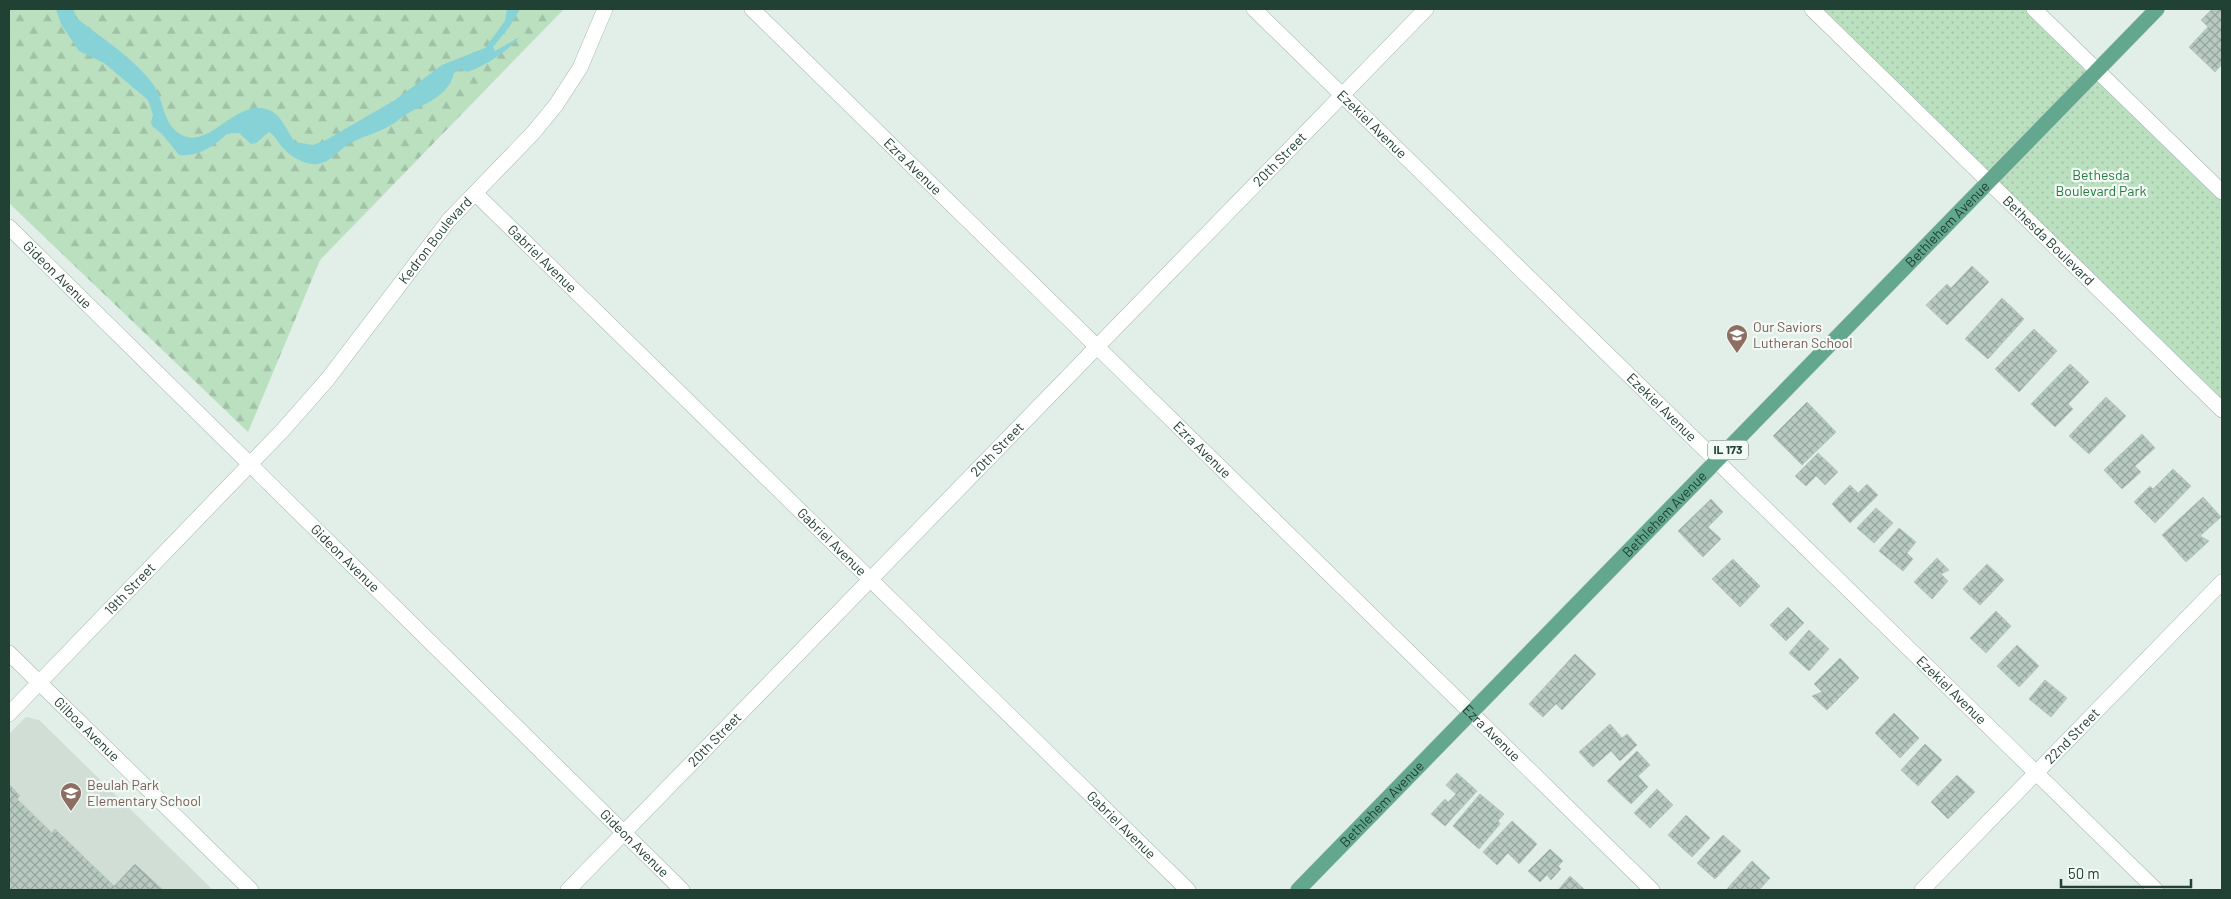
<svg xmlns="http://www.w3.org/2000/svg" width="2231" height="899" font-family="Barlow,sans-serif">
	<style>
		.built { fill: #d0ded6 }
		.forest { fill: url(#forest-firs) }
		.park { fill: url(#park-dots) }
		.water { fill: #86d2d7 }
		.building { fill: url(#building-cross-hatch); stroke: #b4c8be }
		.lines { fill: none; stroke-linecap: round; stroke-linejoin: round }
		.minor-casing { stroke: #a4b7af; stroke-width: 16 }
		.major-casing { stroke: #c1cac6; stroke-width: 16 }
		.minor { stroke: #fff; stroke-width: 15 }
		.major { stroke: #63a78f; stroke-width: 15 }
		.labels { text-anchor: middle; stroke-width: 4.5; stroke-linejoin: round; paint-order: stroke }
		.shield { fill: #f3faf6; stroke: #60786f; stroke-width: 1 }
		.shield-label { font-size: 12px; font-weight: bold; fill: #214135 }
		.street-label { font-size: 14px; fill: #214135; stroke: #f3faf6 }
		.park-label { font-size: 14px; fill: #277b40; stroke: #f3faf6 }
		.education-label { font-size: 14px; fill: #785e54; stroke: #f3faf6; text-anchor: start }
	</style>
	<defs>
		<pattern id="forest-firs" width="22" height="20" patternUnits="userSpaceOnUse" patternTransform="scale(1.25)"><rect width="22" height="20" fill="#bae0c0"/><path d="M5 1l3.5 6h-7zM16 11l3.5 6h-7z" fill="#a0c1a6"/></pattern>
		<pattern id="park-dots" width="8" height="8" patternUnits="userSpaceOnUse" patternTransform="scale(1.25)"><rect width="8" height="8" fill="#bae0c0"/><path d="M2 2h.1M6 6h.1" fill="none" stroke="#a0c1a6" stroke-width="1.8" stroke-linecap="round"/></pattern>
		<pattern id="building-cross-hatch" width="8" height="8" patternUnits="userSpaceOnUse" patternTransform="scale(1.25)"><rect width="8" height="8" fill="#b7c9c0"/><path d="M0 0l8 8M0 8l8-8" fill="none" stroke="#94a59d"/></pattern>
	</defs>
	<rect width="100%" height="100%" fill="#e2eee8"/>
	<path class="built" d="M26 717 39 720 213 890H9V734Z"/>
	<path class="forest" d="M9 9H564L320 260 248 432 9 203Z"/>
	<path class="park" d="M1813 9H2034L2222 192V410Z"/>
	<path class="water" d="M56 9H74L75 17C99 36 135 59 153 84 165 100 161 124 182 135 210 150 236 97 269 110 282 115 287 132 295 142L313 145 326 140 395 100 442 65 485 48 505 21 507 9H520L510 26 493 47 495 51 520 37C506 52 487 65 467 72L461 69 454 73C448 97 425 103 407 114 401 117 397 122 391 125 378 133 363 136 349 144 338 150 331 162 318 164 307 166 291 157 284 149 278 143 276 136 269 132L256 143 251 144 239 133H228C214 146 199 157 179 155L162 134 152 126 151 122 153 115 148 100 104 63 79 51 61 24Z"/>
	<path class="building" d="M2212 9H2222V64L2215 72 2189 47 2208 27 2201 20Z
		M1972 266 1989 282 1947 325 1926 305 1947 284 1951 288Z
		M2002 298 2024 319 1988 359 1965 339Z
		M2034 329 2057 351 2019 392 1995 369Z
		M2070 364 2089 382 2068 404 2073 409 2055 427 2031 404Z
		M2106 397 2126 416 2089 454 2069 436Z
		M1807 402 1836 432 1802 465 1773 436Z
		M2142 434 2155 448 2135 466 2141 472 2122 489 2104 470Z
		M1818 453 1838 472 1825 485 1816 476 1806 486 1795 476Z
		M2173 469 2191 486 2155 523 2134 502 2150 486 2153 489Z
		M1867 484 1878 495 1850 523 1832 504 1850 485 1858 493Z
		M2203 497 2221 517 2200 536 2209 541 2186 562 2162 535Z
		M1711 499 1723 512 1708 527 1721 539 1703 557 1678 531Z
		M1876 508 1893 523 1874 543 1857 528Z
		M1899 528 1916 542 1907 553 1913 559 1903 571 1879 551Z
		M1937 558 1949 570 1941 574 1948 581 1932 599 1914 582Z
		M1733 559 1760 586 1740 607 1712 579Z
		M1987 564 2004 580 1980 605 1963 589Z
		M1788 607 1804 623 1786 641 1770 625Z
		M1996 611 2011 626 1986 653 1970 638Z
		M1809 630 1829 649 1809 671 1789 653Z
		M2017 645 2039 666 2019 687 1997 666Z
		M1575 654 1596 674 1562 710 1556 704 1543 717 1529 704Z
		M1840 658 1859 678 1827 710 1812 696 1822 692 1814 684Z
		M2045 680 2067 698 2051 717 2029 699Z
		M1894 713 1919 738 1900 758 1875 733Z
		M1610 724 1622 738 1627 734 1637 745 1620 761 1611 751 1593 767 1579 752Z
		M1925 744 1942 760 1918 786 1901 770Z
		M1637 751 1650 765 1638 776 1648 787 1631 804 1607 781Z
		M1457 773 1477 791 1445 826 1431 814 1445 799 1448 802 1456 794 1446 785Z
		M1957 775 1975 792 1948 819 1931 802Z
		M9 784 20 796 17 799 52 833 55 829 114 886 135 864 163 890H9Z
		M1657 789 1673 805 1650 828 1634 813Z
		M1480 794 1504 814 1498 821 1500 824 1479 849 1453 826Z
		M1686 815 1710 838 1692 857 1668 835Z
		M1512 821 1537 844 1519 864 1508 853 1497 865 1483 852Z
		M1723 835 1741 851 1715 879 1697 863Z
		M1550 849 1563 861 1558 866 1561 869 1551 880 1547 875 1540 882 1528 871Z
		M1752 861 1770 878 1759 890H1726Z
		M1570 876 1585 890H1558Z"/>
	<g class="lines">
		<g class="minor-casing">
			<g id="minor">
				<path id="s1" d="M752 9 1652 890"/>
				<path id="s2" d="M1254 9 2156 890"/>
				<path id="s3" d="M1812 9 2222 410"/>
				<path d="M2034 9 2222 192"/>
				<path id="s4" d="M475 193 1188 890"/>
				<path id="s5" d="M9 227 682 890"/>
				<path id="s6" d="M9 653 251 890"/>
				<path id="s7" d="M9 714 282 431 327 380 449 220 533 133 556 105 580 68 605 9"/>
				<path id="s8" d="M568 890 1426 9"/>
				<path id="s9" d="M1922 890 2222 582"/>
			</g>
		</g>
		<g class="major-casing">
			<g id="major">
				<path id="s10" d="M1298 890 2157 9"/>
			</g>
		</g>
		<use href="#minor" class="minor"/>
		<use href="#major" class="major"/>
	</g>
	<defs>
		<g id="school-pin" transform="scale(1.125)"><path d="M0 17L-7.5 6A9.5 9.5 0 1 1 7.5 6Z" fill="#8d6e63" stroke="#f3faf6"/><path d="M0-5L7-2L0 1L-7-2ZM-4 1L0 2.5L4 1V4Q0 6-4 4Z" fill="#fff"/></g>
	</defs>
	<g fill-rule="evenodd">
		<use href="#school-pin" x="1737" y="335"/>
		<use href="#school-pin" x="71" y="793"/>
	</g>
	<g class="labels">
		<rect class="shield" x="1708" y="440.5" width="40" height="19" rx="4"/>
		<g class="shield-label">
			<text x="1728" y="454">IL 173</text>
		</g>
		<g class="street-label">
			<text dy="5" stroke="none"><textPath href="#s2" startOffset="165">Ezekiel Avenue</textPath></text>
			<text dy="5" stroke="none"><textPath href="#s8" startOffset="1020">20th Street</textPath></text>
			<text dy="5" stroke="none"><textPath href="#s1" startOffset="225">Ezra Avenue</textPath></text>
			<text dy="5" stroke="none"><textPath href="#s10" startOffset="930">Bethlehem Avenue</textPath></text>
			<text dy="5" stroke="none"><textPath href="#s7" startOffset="638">Kedron Boulevard</textPath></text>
			<text dy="5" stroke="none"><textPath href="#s3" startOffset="331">Bethesda Boulevard</textPath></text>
			<text dy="5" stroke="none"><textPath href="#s4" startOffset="94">Gabriel Avenue</textPath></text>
			<text dy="5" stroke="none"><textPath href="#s5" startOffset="68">Gideon Avenue</textPath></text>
			<text dy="5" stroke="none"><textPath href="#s2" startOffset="570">Ezekiel Avenue</textPath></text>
			<text dy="5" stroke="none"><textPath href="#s8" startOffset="615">20th Street</textPath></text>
			<text dy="5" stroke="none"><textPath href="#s1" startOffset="630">Ezra Avenue</textPath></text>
			<text dy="5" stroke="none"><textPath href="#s10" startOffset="525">Bethlehem Avenue</textPath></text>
			<text dy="5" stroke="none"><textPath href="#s4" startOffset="499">Gabriel Avenue</textPath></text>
			<text dy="5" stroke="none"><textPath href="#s5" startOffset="472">Gideon Avenue</textPath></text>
			<text dy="5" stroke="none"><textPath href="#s7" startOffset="174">19th Street</textPath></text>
			<text dy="5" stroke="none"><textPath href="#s2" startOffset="975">Ezekiel Avenue</textPath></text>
			<text dy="5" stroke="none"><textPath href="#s6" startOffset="109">Gilboa Avenue</textPath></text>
			<text dy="5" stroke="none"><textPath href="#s1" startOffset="1035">Ezra Avenue</textPath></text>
			<text dy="5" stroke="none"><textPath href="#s9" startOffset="215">22nd Street</textPath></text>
			<text dy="5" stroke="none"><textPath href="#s8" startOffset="210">20th Street</textPath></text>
			<text dy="5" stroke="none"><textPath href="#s10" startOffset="120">Bethlehem Avenue</textPath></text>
			<text dy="5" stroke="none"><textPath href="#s4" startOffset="904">Gabriel Avenue</textPath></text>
			<text dy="5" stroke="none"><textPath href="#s5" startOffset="878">Gideon Avenue</textPath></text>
		</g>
		<g class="park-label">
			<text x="2101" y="180">Bethesda<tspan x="2101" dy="16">Boulevard Park</tspan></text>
		</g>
		<g class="education-label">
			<text x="1753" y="332">Our Saviors<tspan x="1753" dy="16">Lutheran School</tspan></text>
			<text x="87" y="790">Beulah Park<tspan x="87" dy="16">Elementary School</tspan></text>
		</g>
	</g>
	<rect width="2231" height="899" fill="none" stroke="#214135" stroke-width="20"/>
	<path d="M2061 879v8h130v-8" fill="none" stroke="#214135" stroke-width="2.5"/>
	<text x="2068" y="879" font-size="15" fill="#214135" stroke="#f3faf6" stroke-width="4" paint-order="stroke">50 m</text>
</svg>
